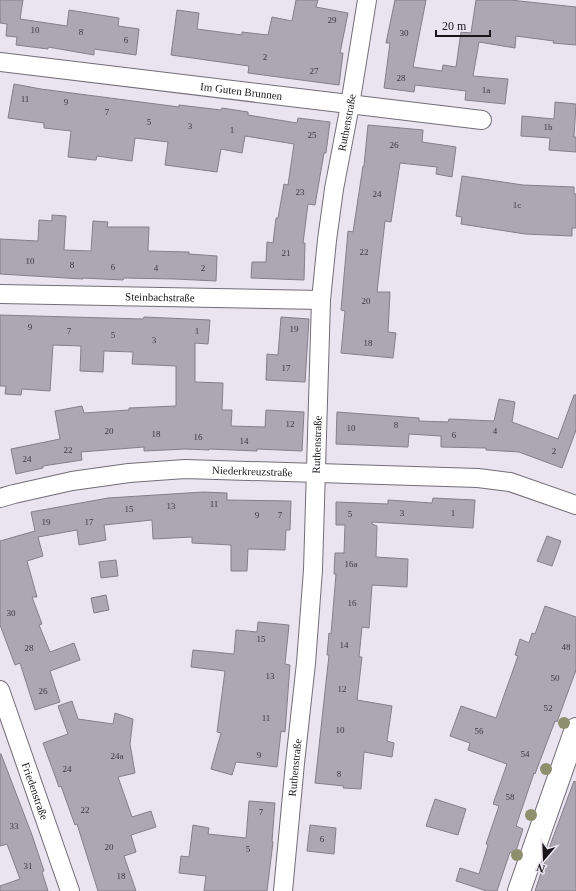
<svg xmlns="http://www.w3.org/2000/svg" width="576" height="891" font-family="'Times New Roman',serif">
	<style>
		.building { fill: #aca7b2; stroke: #847f89 }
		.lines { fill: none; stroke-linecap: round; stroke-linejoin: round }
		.street-casing { stroke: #726d78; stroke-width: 20 }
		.secondary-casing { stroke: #726d78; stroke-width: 24 }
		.street { stroke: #fff; stroke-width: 18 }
		.secondary { stroke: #fff; stroke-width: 22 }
		.tree { fill: #8e8f6c }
		.labels { text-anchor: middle; stroke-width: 4; stroke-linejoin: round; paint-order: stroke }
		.number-label { font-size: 9px; fill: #3d3a40 }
		.street-label { font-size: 11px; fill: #18161a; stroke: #eae4f0 }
	</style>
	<rect width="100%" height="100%" fill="#eae4f0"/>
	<path class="building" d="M0 0H23L20 19 67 26 69 10 119 18 118 26 139 29 136 55 94 49V55L48 47V49L16 45 17 37 6 36 7 24 0 23Z
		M296 0H318L316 7 348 13 340 53H343L339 85 248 73 249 66 171 55 177 10 199 13 197 29 242 35V32L268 35 272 17 292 21Z
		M395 0H426L413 67 442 71 443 65 456 67 461 32 471 33 476 0H510L576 7V45L553 43 554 41 516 36 515 48 479 42 473 76 508 79 505 104 465 100 466 91 415 85 414 92 384 88 390 43H386Z
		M14 84 41 89 179 107V105L221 110 222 108 248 112V115L297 123 298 118 330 122 326 153H324L315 205 308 204 303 243H305L304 280 251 278 252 262H266L267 242 273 243 276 218H278L284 184 288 185 294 144 245 136 242 153 221 149 217 172 165 165 168 142 135 138 132 161 97 156 96 160H94L68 157 71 131 44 128V123L8 118Z
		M555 102 576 104 574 137H576V152L549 150 550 138 521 136 522 116 554 119Z
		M368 125 423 130 422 142 456 147 452 177 436 174 437 167 400 163 391 222 385 221 377 292H390L388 332 396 333 393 358 341 353 345 311 341 310 348 231 353 232 363 166H364Z
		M462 176 523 185 574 187V194H576V228H572V236L525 234 461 224 462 217 456 216Z
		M52 215 66 216 64 250 91 251 93 221 108 222 107 227H149L148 251 189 252V254L217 256 216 281 175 279 124 278 123 280 83 278V279L0 274V239L38 241 39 220 52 221Z
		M0 315 143 319 144 317 210 320 208 344 195 343V382L223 383 222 410H232L231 426 265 427 266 410 304 412 302 451 257 449V451L209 449V450L186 449 144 451V447L81 452 82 460 43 466V468L16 474 11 449 60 439 55 411 82 406 84 413 129 410V408L176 406V366L132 364 133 352 104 351 103 372 80 371 81 346 53 345 50 391 22 389 21 395 5 394 6 386H0Z
		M281 317 309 319 305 382 266 380 267 354 278 355Z
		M574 395H576V430L562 468 519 452 486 450V448L441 447V436L409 434 408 447 336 444 337 412 419 418V421L448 422 449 419 494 421 499 399 515 402 512 422 558 439Z
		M203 492 227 493V500L291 501 290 530H286L285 550 248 549 247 571H231V545L192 543V537L153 539 152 520 104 525 106 540 79 545 77 530 38 537 43 556 27 561 37 597H32L42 624 39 625 50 652 74 643 80 660 50 671 60 702 35 710 20 663 15 665 0 625V541L35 531 31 512 108 498Z
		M433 498 475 500 473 528 372 522V524L377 526 376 557 408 559 407 587 372 585 369 628 362 627 359 657H362L357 700 392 706 387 741 394 743 392 757 364 752 361 789 343 788 344 786 315 783 329 655H327L329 633 331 634 336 574H334L335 553H344L345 525H336V502L388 504V500L432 503Z
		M547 536 561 541 552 566 537 561Z
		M116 560 118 576 101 578 99 562Z
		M106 595 109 610 94 613 91 598Z
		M545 606 576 617V670L557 722 555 721 535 774 534 773 516 826 523 829 515 854 510 852 497 891H487L456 881 460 868 479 874 488 845 486 844 499 806 493 804 507 764 468 750 470 743 450 736 461 706 496 718 518 656 515 655 520 639 529 643 532 633 535 634Z
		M258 622 289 625 285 664 290 665 285 732 281 731 277 767 236 762 232 775 211 769 221 733 217 732 225 671 191 667 193 650 234 654 236 630 257 632Z
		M72 701 78 719 113 724 115 713 133 719 130 744 135 773 118 777 132 817 151 811 156 827 131 835 136 852 124 856 136 891H98L77 824 75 825 61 786 59 787 43 743 68 734 58 706Z
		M0 754H1L32 835 44 871 42 872 48 891H0V886L20 879 7 844 0 846Z
		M574 781 576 782V891H535L551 843Z
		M435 799 466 809 458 835 426 826Z
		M249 801 275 803 272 841 273 842 267 891H204L206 876 179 873 181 856 189 857 193 825 209 828 208 834 246 838Z
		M310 825 336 828 334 854 307 851Z"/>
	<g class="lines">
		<g class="street-casing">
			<g id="street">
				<path id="s1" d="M0 62 482 120"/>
				<path id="s2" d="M0 294 321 300"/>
				<path id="s3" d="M0 498 14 494 72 481 129 473 185 469 478 478 510 482 576 505"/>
				<path id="s4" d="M0 690 70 891"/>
				<path id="s5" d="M283 891 295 763 306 663 313 570 321 300 327 240 334 189 350 105 367 0"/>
			</g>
		</g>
		<g class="secondary-casing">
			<path id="secondary" d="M519 891 576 729"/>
		</g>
		<use href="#street" class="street"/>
		<use href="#secondary" class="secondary"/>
	</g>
	<g class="tree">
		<circle cx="564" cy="723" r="6"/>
		<circle cx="546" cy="769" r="6"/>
		<circle cx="531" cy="815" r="6"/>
		<circle cx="517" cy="855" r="6"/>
	</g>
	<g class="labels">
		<g class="number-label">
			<text x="332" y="23">29</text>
			<text x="35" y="33">10</text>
			<text x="81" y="35">8</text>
			<text x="404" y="36">30</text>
			<text x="126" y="43">6</text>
			<text x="265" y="60">2</text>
			<text x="314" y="74">27</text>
			<text x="401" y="81">28</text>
			<text x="486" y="93">1a</text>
			<text x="25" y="102">11</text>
			<text x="66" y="105">9</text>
			<text x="107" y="115">7</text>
			<text x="149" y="125">5</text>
			<text x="190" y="129">3</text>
			<text x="548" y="130">1b</text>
			<text x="232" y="133">1</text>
			<text x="312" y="138">25</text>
			<text x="394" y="148">26</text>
			<text x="300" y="195">23</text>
			<text x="377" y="197">24</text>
			<text x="517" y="208">1c</text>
			<text x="364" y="255">22</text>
			<text x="286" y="256">21</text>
			<text x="30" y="264">10</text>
			<text x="72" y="268">8</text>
			<text x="113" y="270">6</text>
			<text x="156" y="271">4</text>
			<text x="203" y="271">2</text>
			<text x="366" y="304">20</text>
			<text x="30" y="330">9</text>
			<text x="294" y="332">19</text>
			<text x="69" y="334">7</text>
			<text x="197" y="334">1</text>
			<text x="113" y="338">5</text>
			<text x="154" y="343">3</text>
			<text x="368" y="346">18</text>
			<text x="286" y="371">17</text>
			<text x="290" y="427">12</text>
			<text x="396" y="428">8</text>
			<text x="351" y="431">10</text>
			<text x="109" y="434">20</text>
			<text x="495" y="434">4</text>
			<text x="156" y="437">18</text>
			<text x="454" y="438">6</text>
			<text x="198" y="440">16</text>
			<text x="244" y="444">14</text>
			<text x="68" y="453">22</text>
			<text x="554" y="454">2</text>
			<text x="27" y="462">24</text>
			<text x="214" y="507">11</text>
			<text x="171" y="509">13</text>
			<text x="129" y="512">15</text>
			<text x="402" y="516">3</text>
			<text x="453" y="516">1</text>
			<text x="350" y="517">5</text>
			<text x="257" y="518">9</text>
			<text x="280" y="518">7</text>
			<text x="46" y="525">19</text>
			<text x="89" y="525">17</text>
			<text x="351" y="567">16a</text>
			<text x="352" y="606">16</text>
			<text x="11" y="616">30</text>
			<text x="261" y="642">15</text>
			<text x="344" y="648">14</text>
			<text x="566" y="650">48</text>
			<text x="29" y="651">28</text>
			<text x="270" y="679">13</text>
			<text x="555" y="681">50</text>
			<text x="342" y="692">12</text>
			<text x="43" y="694">26</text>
			<text x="548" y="711">52</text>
			<text x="266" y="721">11</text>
			<text x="340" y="733">10</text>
			<text x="479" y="734">56</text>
			<text x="525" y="757">54</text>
			<text x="259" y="758">9</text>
			<text x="117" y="759">24a</text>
			<text x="67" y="772">24</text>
			<text x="339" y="777">8</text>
			<text x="510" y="800">58</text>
			<text x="85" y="813">22</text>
			<text x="261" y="815">7</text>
			<text x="14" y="829">33</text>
			<text x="322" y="842">6</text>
			<text x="109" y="850">20</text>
			<text x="248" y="852">5</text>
			<text x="28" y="869">31</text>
			<text x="121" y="879">18</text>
		</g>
		<g class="street-label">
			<text dy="4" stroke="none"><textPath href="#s1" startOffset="243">Im Guten Brunnen</textPath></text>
			<text dy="4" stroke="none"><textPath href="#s5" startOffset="772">Ruthenstraße</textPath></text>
			<text dy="4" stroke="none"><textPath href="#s2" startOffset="160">Steinbachstraße</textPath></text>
			<text dy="4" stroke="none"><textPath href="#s5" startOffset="448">Ruthenstraße</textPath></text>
			<text dy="4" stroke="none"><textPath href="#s3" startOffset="255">Niederkreuzstraße</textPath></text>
			<text dy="4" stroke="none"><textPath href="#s5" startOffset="124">Ruthenstraße</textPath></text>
			<text dy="4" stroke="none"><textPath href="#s4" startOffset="107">Friedenstraße</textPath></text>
		</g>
	</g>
	<g transform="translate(544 859) rotate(199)" stroke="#eae4f0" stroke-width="3" paint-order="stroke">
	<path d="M0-3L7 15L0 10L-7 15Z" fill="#18161a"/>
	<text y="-6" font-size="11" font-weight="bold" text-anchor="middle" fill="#18161a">N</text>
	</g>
	<path d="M436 30v6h54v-6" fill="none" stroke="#18161a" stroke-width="2"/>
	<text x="442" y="30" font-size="12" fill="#18161a" stroke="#eae4f0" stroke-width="3" paint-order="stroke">20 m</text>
</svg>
